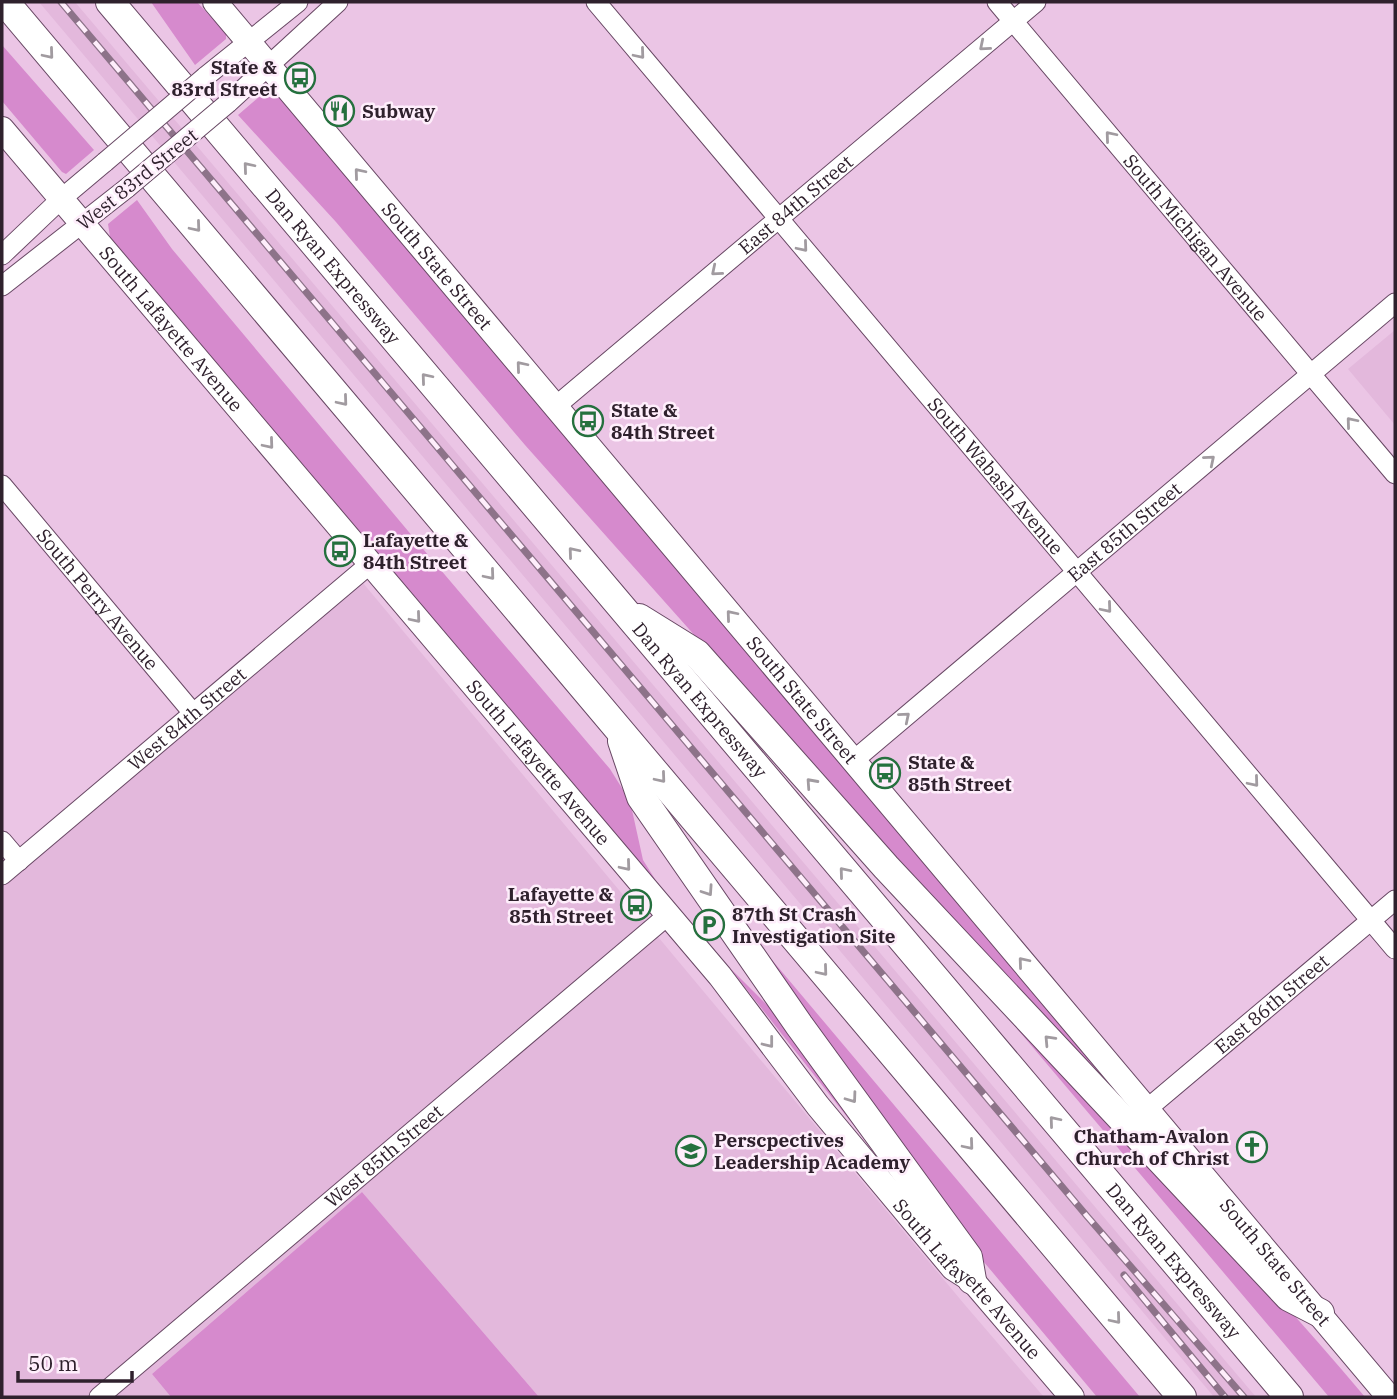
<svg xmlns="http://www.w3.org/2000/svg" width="1397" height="1399" font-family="'IBM Plex Serif',serif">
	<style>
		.built { fill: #e3b8dc }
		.green { fill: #d68acd }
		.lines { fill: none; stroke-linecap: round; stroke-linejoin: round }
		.minor-casing { stroke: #684864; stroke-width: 21 }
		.major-casing { stroke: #684864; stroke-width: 26 }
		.highway-casing { stroke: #684864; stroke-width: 30 }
		.minor { stroke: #fff; stroke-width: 19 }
		.major { stroke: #fff; stroke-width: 24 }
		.highway { stroke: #fff; stroke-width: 28 }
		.rail-casing { stroke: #8d7389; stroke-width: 7 }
		.rail { stroke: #feeefb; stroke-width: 4.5; stroke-dasharray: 13; stroke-linecap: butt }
		.minor-bridge-casing { stroke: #684864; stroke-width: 21; stroke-linecap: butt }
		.minor-bridge { stroke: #fff; stroke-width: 19 }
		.oneway { stroke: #a19ba0 }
		.labels { text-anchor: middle; stroke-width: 5; stroke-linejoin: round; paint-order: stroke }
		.poi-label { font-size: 19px; font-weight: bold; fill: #2f212d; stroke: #feeefb; text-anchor: start }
		.street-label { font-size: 19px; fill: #2f212d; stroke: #feeefb }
	</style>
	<rect width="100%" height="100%" fill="#ebc5e5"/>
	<path class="built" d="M39 2H75L1256 1397H1214L928 1055Z
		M1395 330V425L1348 369Z
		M353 571 965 1305 1044 1397H539L362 1192 152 1374 171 1397H2V869Z"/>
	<path class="green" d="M151 2H197L226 33V39L195 65Z
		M2 45 94 150 66 174 62 172 2 101Z
		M273 90 1176 1158 851 811 525 445 336 222 238 115 266 91Z
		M137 200 172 249 434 562 610 769 630 801 643 860 658 884 110 237 108 224Z
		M772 960 1140 1397H1097L968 1243 767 964Z
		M729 967 800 1038 903 1188Z
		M991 998C1120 1127 1248 1258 1365 1397H1329Z
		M362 1192 539 1397H171L152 1374Z"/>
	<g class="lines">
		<g class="minor-casing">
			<g id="minor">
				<path id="s1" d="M596 2 1395 949"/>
				<path id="s2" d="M997 2 1395 474"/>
				<path d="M205 77 298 2"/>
				<path d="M228 103 338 2"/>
				<path d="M2 255 61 199 105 162"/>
				<path d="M2 286 127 188"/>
				<path id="s3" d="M556 406 1036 2"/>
				<path id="s4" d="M2 485 193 713"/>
				<path id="s5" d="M853 761 1395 303"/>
				<path d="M2 841 19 861"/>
				<path id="s6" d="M2 875 370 564"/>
				<path id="s7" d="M1147 1109 1395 900"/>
				<path id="s8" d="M99 1397 667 916"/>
			</g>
		</g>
		<g class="major-casing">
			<g id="major">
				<path id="s9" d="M215 2 1389 1397"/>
				<path id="s10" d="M2 129 720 976 818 1106 953 1268 972 1280 1072 1397"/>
			</g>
		</g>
		<g class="highway-casing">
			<g id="highway">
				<path d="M5 2 1182 1397"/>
				<path id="s11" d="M110 2 1289 1397"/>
				<path d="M639 618 697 654 886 867 1289 1297 1320 1313"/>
				<path d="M622 741 641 797 799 1025 968 1257 972 1280"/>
			</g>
		</g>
		<use href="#minor" class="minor"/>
		<use href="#major" class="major"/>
		<use href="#highway" class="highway"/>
		<g class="rail-casing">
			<path id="rail" d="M61 2 1086 1215 1244 1397
				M1124 1275 1225 1397"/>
		</g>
		<use href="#rail" class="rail"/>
		<g class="minor-bridge-casing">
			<path id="minor-bridge" d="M105 162 205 77
				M127 188 228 103"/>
		</g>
		<use href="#minor-bridge" class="minor-bridge"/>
	</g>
	<defs><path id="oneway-chevron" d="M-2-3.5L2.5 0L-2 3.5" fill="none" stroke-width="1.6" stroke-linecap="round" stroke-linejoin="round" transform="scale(1.75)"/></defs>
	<g class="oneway">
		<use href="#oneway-chevron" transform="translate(984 46) rotate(140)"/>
		<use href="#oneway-chevron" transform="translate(49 54) rotate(50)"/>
		<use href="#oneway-chevron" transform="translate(640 54) rotate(50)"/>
		<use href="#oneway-chevron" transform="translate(1110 136) rotate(-130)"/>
		<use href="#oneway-chevron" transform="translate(248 167) rotate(-130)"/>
		<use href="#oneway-chevron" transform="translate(359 173) rotate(-130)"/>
		<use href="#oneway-chevron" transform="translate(196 227) rotate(50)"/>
		<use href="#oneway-chevron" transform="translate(803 247) rotate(50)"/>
		<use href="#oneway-chevron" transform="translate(716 271) rotate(140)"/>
		<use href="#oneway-chevron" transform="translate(521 366) rotate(-130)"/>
		<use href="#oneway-chevron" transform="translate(426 378) rotate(-130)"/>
		<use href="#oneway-chevron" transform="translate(343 401) rotate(50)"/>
		<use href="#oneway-chevron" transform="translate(1351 422) rotate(-130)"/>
		<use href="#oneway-chevron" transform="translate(269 444) rotate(50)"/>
		<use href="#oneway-chevron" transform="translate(1210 460) rotate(-40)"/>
		<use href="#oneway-chevron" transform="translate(573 552) rotate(-130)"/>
		<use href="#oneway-chevron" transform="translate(490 575) rotate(50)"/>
		<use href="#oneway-chevron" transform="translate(1107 608) rotate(50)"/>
		<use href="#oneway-chevron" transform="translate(731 615) rotate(-130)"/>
		<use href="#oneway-chevron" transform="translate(416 618) rotate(50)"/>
		<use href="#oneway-chevron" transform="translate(905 717) rotate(-40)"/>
		<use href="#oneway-chevron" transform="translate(661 778) rotate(50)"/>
		<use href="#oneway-chevron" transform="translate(1254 782) rotate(50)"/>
		<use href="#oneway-chevron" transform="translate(811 783) rotate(-132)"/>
		<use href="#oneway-chevron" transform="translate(626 866) rotate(50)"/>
		<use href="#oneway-chevron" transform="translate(844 872) rotate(-130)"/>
		<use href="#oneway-chevron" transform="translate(708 891) rotate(56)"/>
		<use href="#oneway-chevron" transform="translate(1023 962) rotate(-130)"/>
		<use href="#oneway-chevron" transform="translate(823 971) rotate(50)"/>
		<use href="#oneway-chevron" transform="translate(1049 1040) rotate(-133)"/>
		<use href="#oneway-chevron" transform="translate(769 1043) rotate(52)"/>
		<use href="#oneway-chevron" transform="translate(852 1098) rotate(54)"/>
		<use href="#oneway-chevron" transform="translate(1054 1121) rotate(-130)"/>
		<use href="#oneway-chevron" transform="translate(969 1145) rotate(50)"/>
		<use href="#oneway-chevron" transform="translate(1116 1319) rotate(50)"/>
	</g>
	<defs>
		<g id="bus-ring" transform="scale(1.575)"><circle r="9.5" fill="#feeefb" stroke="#25703e" stroke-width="1.5"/><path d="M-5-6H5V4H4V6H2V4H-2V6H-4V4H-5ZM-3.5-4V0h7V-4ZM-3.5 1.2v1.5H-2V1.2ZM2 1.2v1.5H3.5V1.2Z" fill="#25703e"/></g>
		<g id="restaurant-ring" transform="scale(1.575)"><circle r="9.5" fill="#feeefb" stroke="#25703e" stroke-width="1.5"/><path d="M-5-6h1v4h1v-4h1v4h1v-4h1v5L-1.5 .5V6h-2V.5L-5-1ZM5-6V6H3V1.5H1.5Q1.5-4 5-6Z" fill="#25703e"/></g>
		<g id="parking-ring" transform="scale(1.575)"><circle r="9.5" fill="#feeefb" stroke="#25703e" stroke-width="1.5"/><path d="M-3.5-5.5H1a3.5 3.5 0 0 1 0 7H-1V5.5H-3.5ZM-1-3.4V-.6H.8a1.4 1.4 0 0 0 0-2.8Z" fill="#25703e"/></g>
		<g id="church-ring" transform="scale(1.575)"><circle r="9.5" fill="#feeefb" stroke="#25703e" stroke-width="1.5"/><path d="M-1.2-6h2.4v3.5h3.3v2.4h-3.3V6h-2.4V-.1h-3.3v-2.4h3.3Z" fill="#25703e"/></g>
		<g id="school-ring" transform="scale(1.575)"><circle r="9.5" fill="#feeefb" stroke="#25703e" stroke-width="1.5"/><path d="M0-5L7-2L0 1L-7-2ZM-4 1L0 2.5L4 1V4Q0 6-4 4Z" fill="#25703e"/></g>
	</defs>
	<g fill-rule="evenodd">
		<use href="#bus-ring" x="300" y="78"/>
		<use href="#restaurant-ring" x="339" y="111"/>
		<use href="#bus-ring" x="588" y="421"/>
		<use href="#bus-ring" x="340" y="551"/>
		<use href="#bus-ring" x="885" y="773"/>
		<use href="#bus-ring" x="636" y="905"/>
		<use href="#parking-ring" x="709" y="925"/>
		<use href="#church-ring" x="1252" y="1147"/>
		<use href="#school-ring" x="691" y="1151"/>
	</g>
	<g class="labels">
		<g class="poi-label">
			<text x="277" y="74" text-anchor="end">State &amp;<tspan x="277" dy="22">83rd Street</tspan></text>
			<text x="362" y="118">Subway</text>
			<text x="611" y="417">State &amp;<tspan x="611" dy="22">84th Street</tspan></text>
			<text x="363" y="547">Lafayette &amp;<tspan x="363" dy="22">84th Street</tspan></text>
			<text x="908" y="769">State &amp;<tspan x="908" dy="22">85th Street</tspan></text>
			<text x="613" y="901" text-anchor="end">Lafayette &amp;<tspan x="613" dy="22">85th Street</tspan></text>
			<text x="732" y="921">87th St Crash<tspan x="732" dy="22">Investigation Site</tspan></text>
			<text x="1229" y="1143" text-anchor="end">Chatham-Avalon<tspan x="1229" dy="22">Church of Christ</tspan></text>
			<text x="714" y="1147">Perscpectives<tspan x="714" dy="22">Leadership Academy</tspan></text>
		</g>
		<g class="street-label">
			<text transform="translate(137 179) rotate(-39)" y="7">West 83rd Street</text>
			<text dy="7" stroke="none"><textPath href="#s3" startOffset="313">East 84th Street</textPath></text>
			<text dy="7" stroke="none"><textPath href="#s2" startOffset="308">South Michigan Avenue</textPath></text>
			<text dy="7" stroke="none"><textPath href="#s9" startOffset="345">South State Street</textPath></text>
			<text dy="7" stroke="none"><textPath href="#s11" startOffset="346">Dan Ryan Expressway</textPath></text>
			<text dy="7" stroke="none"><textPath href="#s10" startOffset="262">South Lafayette Avenue</textPath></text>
			<text dy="7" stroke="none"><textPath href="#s1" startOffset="620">South Wabash Avenue</textPath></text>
			<text dy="7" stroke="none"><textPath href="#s5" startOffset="355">East 85th Street</textPath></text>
			<text dy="7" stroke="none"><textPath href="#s4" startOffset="149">South Perry Avenue</textPath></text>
			<text dy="7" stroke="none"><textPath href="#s11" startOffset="914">Dan Ryan Expressway</textPath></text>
			<text dy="7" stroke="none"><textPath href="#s9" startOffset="912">South State Street</textPath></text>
			<text dy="7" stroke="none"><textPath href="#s6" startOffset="242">West 84th Street</textPath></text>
			<text dy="7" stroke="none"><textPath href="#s10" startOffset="830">South Lafayette Avenue</textPath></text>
			<text dy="7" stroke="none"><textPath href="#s7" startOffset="163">East 86th Street</textPath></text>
			<text dy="7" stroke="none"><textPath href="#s8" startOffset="373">West 85th Street</textPath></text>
			<text dy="7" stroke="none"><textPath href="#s11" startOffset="1648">Dan Ryan Expressway</textPath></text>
			<text dy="7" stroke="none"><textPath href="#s9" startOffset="1647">South State Street</textPath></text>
			<text dy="7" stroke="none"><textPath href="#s10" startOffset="1502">South Lafayette Avenue</textPath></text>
		</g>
	</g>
	<rect width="1397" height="1399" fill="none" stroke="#2f212d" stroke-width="7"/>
	<path d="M18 1371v10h114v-10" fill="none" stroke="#2f212d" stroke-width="3.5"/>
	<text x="28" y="1371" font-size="21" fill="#2f212d" stroke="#feeefb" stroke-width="5" paint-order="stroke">50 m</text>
</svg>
